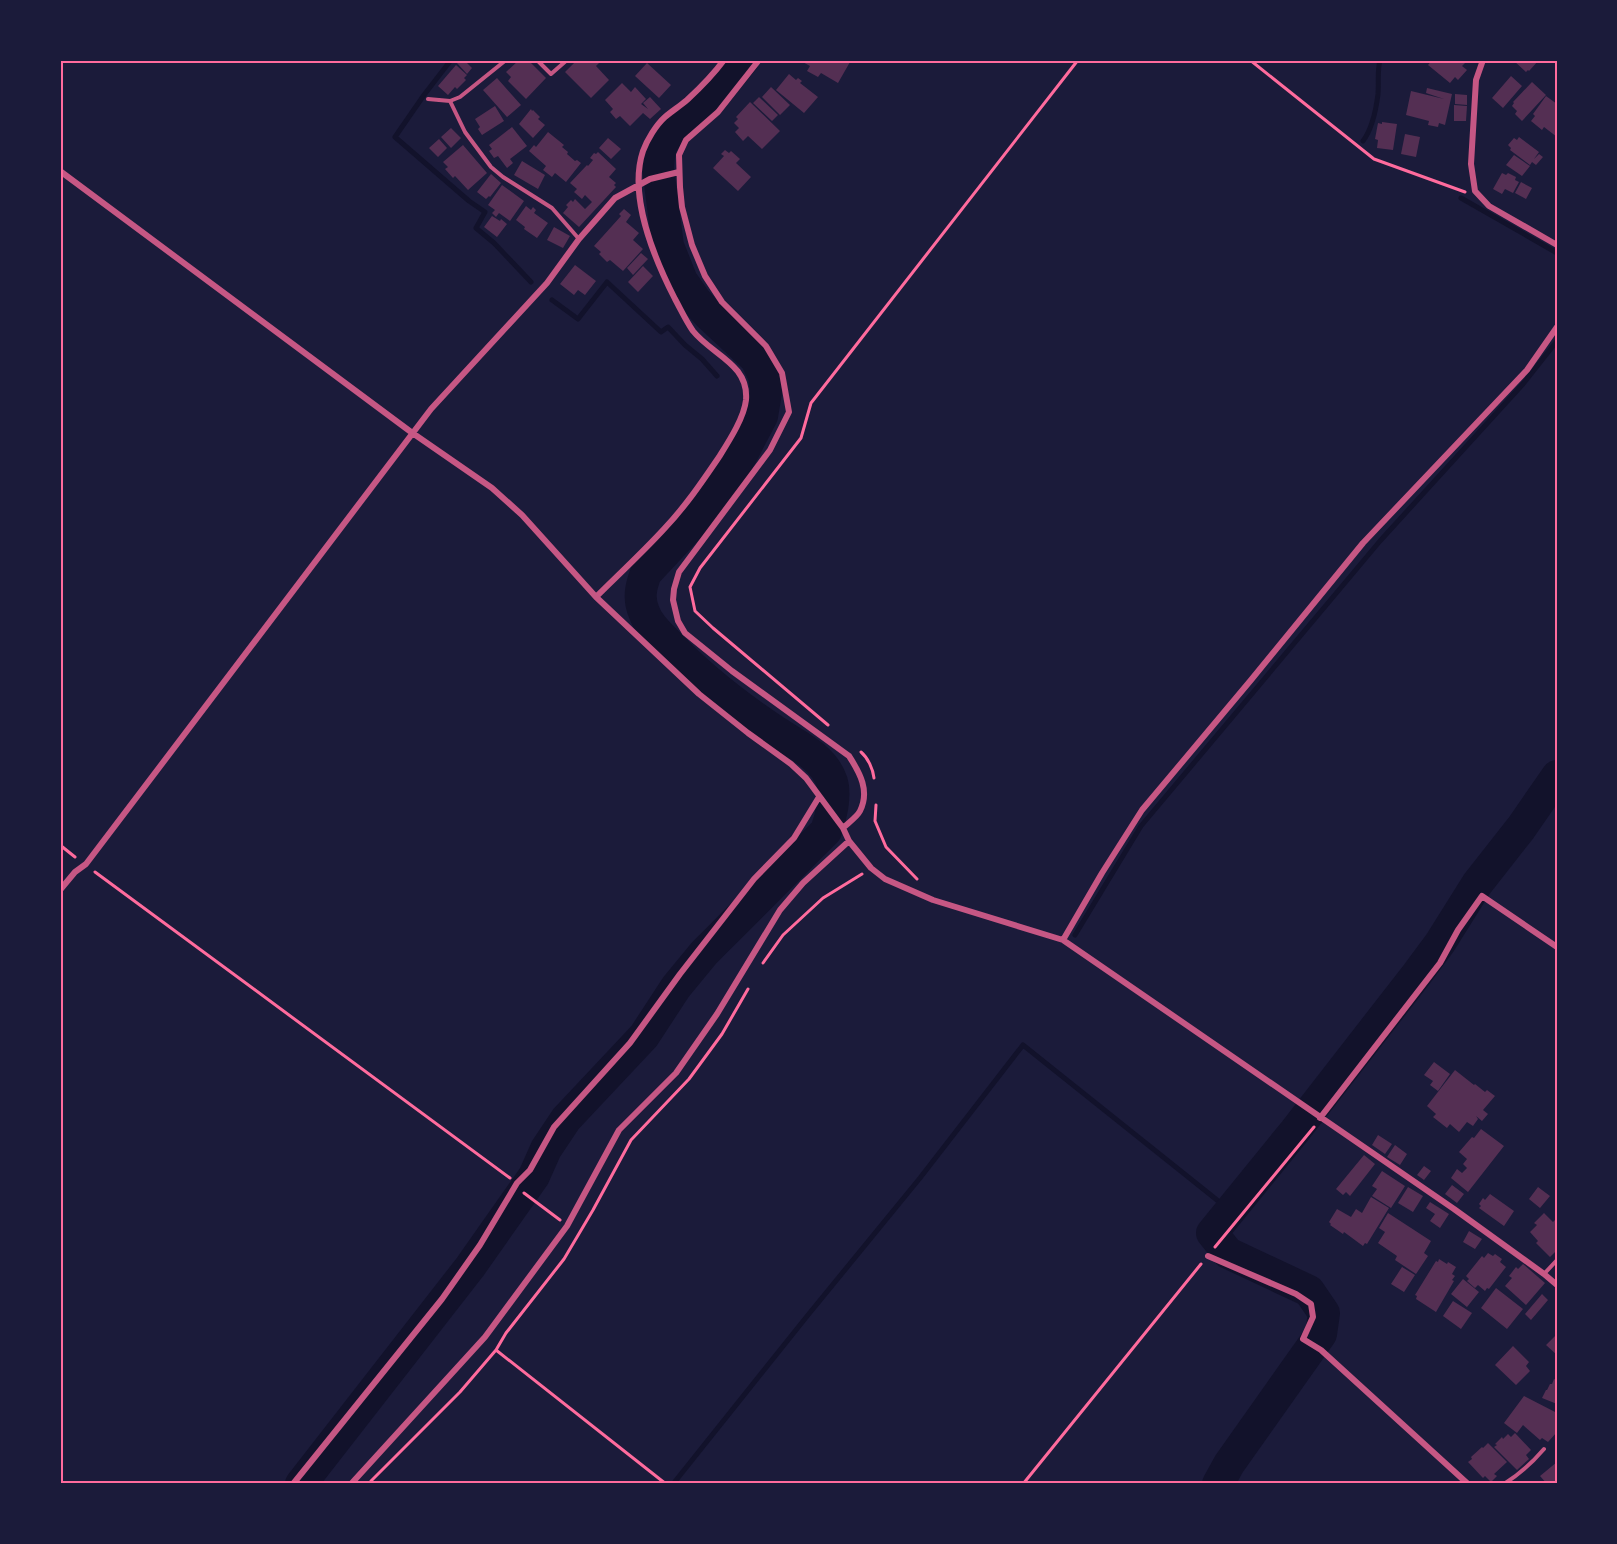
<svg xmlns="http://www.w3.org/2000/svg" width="1617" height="1544" font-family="'Exo 2',sans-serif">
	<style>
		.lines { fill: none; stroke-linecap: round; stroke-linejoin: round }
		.stream { stroke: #12122b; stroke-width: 5 }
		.river { stroke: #12122b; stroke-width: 32 }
		.building { fill: #542f53 }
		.path { stroke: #ff6b9d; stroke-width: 3 }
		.service { stroke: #c65784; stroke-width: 4 }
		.minor { stroke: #c65784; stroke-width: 6 }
		.neatline { fill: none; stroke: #ff6b9d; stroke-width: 2 }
	</style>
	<rect width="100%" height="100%" fill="#1b1b3a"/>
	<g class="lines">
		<path class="stream" d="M451 60 424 95 395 137 469 201 485 212 476 228 494 243 531 282
			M1363 141C1372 129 1376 110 1378 94 1379 82 1377 72 1380 60
			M1461 198 1557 253
			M552 300 578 319 607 282 661 332 668 327 685 345 702 359 717 376
			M1075 935 1141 826 1380 541 1523 384 1557 341
			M673 1484 808 1315 920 1178 1023 1045 1217 1200"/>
		<path class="river" d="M301 1484 470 1267 534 1176 546 1149 566 1119 644 1036 676 987 704 953 826 831C831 818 836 795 832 782 824 757 795 744 775 731 736 705 698 675 666 641 657 632 648 624 644 612 638 598 641 586 646 573L705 510 738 462 762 416 766 392 764 376 756 359 709 315 696 301 682 281 668 246 658 168 659 156 662 144 670 132 717 92 743 60
			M1218 1484 1229 1464 1321 1334 1324 1313 1309 1291 1228 1253 1212 1233 1295 1131 1417 974 1440 943 1477 884 1521 828 1557 776"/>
	</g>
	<path class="building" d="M460 60H464L472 68 467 74 457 63Z
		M519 60H528L546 78 526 99 508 81 511 77 506 72Z
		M577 60H598L600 62 596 66 609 80 591 98 565 72Z
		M799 60H846L850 62 838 83 821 73 818 77 807 71 810 66Z
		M1432 60H1468L1462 66 1467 70 1458 80 1455 77 1450 83 1428 65Z
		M1513 60H1539L1529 71 1528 70 1526 72Z
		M647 63 671 85 659 98 635 76Z
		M456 65 467 75 464 78 466 80 457 89 455 87 448 95 438 86Z
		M789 74 796 80 798 78 802 81 800 83 818 97 804 113 776 90Z
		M1511 76 1522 86 1503 108 1492 98Z
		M497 78 521 105 507 117 483 90Z
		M1532 82 1546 95 1522 121 1515 114 1517 111 1512 106 1514 103 1513 102Z
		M622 83 631 92 635 87 646 99 641 104 648 109 643 103 650 97 661 109 650 119 643 113 630 126 620 116 616 119 610 112 613 109 605 100Z
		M771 87 790 105 780 115 762 97Z
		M1427 88 1452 94 1445 125 1439 123 1438 127 1428 125 1429 121 1406 115 1411 91 1444 99 1426 93Z
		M1455 94 1467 95V105L1455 104Z
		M1546 96 1557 104V137L1544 127 1542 130 1531 121 1535 116 1533 114Z
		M759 97 778 115 772 121 753 103Z
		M750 102 780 131 762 149 748 136 743 141 735 132 739 128 734 123 738 119 736 117Z
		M1454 105 1467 106 1466 121H1454Z
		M495 106 504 121 482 135 478 129 480 127 475 119Z
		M531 109 532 111 533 110 540 117 538 119 545 125 533 138 519 124Z
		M1382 122 1397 124 1393 150 1377 148 1378 140 1375 139 1378 123 1382 124Z
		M512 127 527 146 510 159 513 163 507 168 498 156 494 158 489 151 492 149 489 145Z
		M451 128 461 138 451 148 441 137Z
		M548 132 564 145 562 147 568 152 567 154 575 161 577 160 581 163 566 182 555 173 552 177 543 170 546 166 529 151 534 145 536 147Z
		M1405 134 1420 137 1416 157 1401 154Z
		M1519 137 1539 152 1534 159 1539 154 1543 157 1536 165 1532 162 1530 165 1510 150 1511 148 1508 145 1514 138 1517 140Z
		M608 138 621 149 611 159 599 148Z
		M439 139 447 148 438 157 429 148Z
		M463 145 487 173 468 190 455 176 453 178 445 169 448 167 443 162Z
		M725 150 729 153 731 151 740 159 736 163 751 177 738 191 713 168 724 156 721 154Z
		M598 152 616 169 609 177 616 183 614 185 616 187 579 227 563 213 568 207 566 205 571 200 573 202 575 199 585 209 592 202 585 195 582 199 574 192 577 189 570 183 587 165 588 166 593 160 590 158 594 153 596 154Z
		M1514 155 1530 166 1522 176 1506 165Z
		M522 161 545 175 538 189 514 175Z
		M1502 173 1506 175 1508 173 1516 177 1515 180 1519 182 1513 193 1505 189 1502 194 1493 189Z
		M491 174 501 183 490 197 489 196 486 199 477 192Z
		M1521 182 1532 188 1526 199 1515 193Z
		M502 185 524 201 510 221 499 213 496 217 492 213 495 210 488 205Z
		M526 206 531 210 533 207 536 210 534 213 548 223 537 238 524 229 525 227 516 220Z
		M624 209 631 215 626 222 639 233 633 240 643 249 623 271 610 260 607 262 599 254 601 252 594 246 621 216 619 214Z
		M492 216 500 221 501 219 507 224 497 237 484 227Z
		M554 227 570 236 563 248 547 240Z
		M641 253 648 259 633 275 627 268Z
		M575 265 596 281 585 295 578 290 574 295 560 284Z
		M643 266 653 276 638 292 628 282Z
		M1434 1062 1450 1074 1438 1091 1430 1085 1433 1081 1424 1075Z
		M1455 1070 1474 1085 1475 1084 1485 1092 1487 1090 1495 1096 1483 1110 1488 1114 1482 1121 1476 1116 1478 1119 1473 1126 1467 1122 1459 1132 1450 1124 1447 1128 1433 1117 1436 1114 1427 1106Z
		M1481 1129 1504 1146 1468 1192 1451 1178 1457 1169 1462 1173 1467 1168 1463 1164 1467 1159 1459 1152 1472 1137 1474 1138Z
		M1378 1135 1392 1144 1385 1154 1372 1145Z
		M1395 1145 1407 1154 1400 1165 1387 1157Z
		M1364 1155 1375 1164 1350 1196 1346 1192 1343 1195 1336 1189Z
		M1424 1166 1431 1171 1424 1180 1417 1175Z
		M1382 1171 1405 1186 1391 1208 1372 1196 1377 1189 1372 1186Z
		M1452 1185 1464 1194 1457 1203 1445 1194Z
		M1408 1187 1423 1196 1413 1212 1398 1203Z
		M1538 1187 1550 1196 1540 1208 1529 1199Z
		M1490 1194 1514 1211 1504 1226 1479 1208 1481 1206 1479 1204 1483 1198 1485 1200Z
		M1371 1197 1389 1208 1367 1244 1365 1243 1363 1246 1344 1232 1343 1234 1330 1225 1331 1224 1329 1222 1337 1209 1351 1217 1356 1209 1362 1213Z
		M1430 1202 1449 1214 1440 1228 1430 1221 1435 1214 1426 1208Z
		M1388 1213 1431 1241 1424 1253 1428 1256 1416 1274 1395 1260 1397 1256 1378 1243 1385 1232 1379 1228Z
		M1544 1213 1553 1222 1557 1218V1250L1550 1257 1536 1243 1538 1241 1530 1232 1537 1225 1534 1223Z
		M1469 1231 1482 1239 1475 1249 1463 1242Z
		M1488 1253 1493 1256 1495 1254 1502 1259 1500 1262 1506 1267 1489 1289 1487 1288 1485 1291 1478 1285 1475 1288 1467 1281 1469 1279 1466 1276 1482 1256 1484 1258Z
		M1439 1259 1447 1264 1448 1262 1456 1267 1452 1274 1455 1276 1452 1280 1454 1281 1436 1312 1416 1299 1417 1296 1415 1295 1436 1261 1438 1262Z
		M1523 1264 1545 1283 1526 1305 1505 1286 1512 1278 1509 1276 1516 1267 1518 1269Z
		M1402 1267 1415 1275 1404 1292 1391 1284Z
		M1463 1279 1479 1292 1467 1307 1451 1294Z
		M1496 1288 1523 1309 1507 1329 1481 1308Z
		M1542 1294 1548 1300 1531 1320 1525 1314Z
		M1453 1301 1472 1313 1461 1329 1443 1316Z
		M1557 1334V1355L1546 1345Z
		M1513 1346 1529 1362 1526 1366 1530 1371 1516 1385 1495 1365Z
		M1554 1379 1557 1380V1404L1542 1398 1546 1390H1547L1550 1384H1552Z
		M1524 1396 1557 1413V1432L1548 1442 1542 1438 1540 1440 1523 1425 1517 1433 1504 1423Z
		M1515 1433 1531 1450 1526 1455 1529 1459 1517 1470 1494 1447 1497 1445 1495 1444 1502 1437 1503 1439 1508 1434 1511 1437Z
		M1488 1443 1507 1462 1494 1474 1497 1476 1491 1482 1485 1476 1483 1478 1468 1462 1472 1459 1471 1457 1482 1447 1483 1448Z
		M1557 1462V1484H1547L1540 1476Z"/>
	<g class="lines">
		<path class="path" d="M1250 60 1374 159 1465 192
			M828 725 713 628 695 611 690 587 700 568 801 438 811 403 1078 60
			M861 752C868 758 873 769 874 778
			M876 805 875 821 886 847 917 879
			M60 845 75 857
			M95 872 510 1178
			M763 963 783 935 823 898 862 874
			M524 1193 560 1220
			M1215 1247 1314 1127
			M496 1350 666 1484
			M371 1481 460 1392 496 1350 506 1333 564 1259 593 1210 631 1140 689 1079 722 1034 748 989
			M1023 1484 1201 1264"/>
		<path class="service" d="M537 60 551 74 567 60
			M428 99 450 101 460 97 506 60
			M450 101 465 132 491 167 503 177 552 208 579 239
			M1544 1274 1557 1260
			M1504 1484C1520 1474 1532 1463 1544 1449"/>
		<path class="minor" d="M759 60 718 112 686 140 679 155 680 187 682 207 692 245 705 276 722 302 766 346 782 373 789 412 770 450 679 572 674 589 673 600 678 621 685 633 732 671 849 756C860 773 870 791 860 811 857 817 848 823 843 828
			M1483 60 1476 80 1471 164 1475 191 1489 206 1557 245
			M60 171 411 432 492 488 522 515 596 597 699 694 748 733 791 764 806 778 843 828 849 841 871 868 885 879 933 900 1063 940 1454 1209 1544 1274 1557 1285
			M596 597C619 574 642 553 664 529 685 507 702 482 719 457 729 441 744 418 746 400 749 364 712 355 693 331 686 321 681 310 675 299 655 260 628 196 643 151 647 140 656 125 665 117 672 111 680 106 687 100 700 88 713 75 724 60
			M60 890 75 872 86 864 431 409 547 283 579 239 615 198 650 179 679 172
			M1063 940 1102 873 1142 810 1251 680 1363 543 1527 370 1557 327
			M1320 1118 1440 963 1458 930 1482 896 1557 947
			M1208 1256 1296 1294 1311 1304 1313 1317 1303 1339 1321 1350 1468 1484
			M293 1484 442 1299 480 1245 517 1183 530 1170 554 1127 630 1043 680 974 754 879 794 838 819 797
			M351 1484 485 1337 567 1226 619 1130 676 1073 717 1014 780 910 803 883 849 841"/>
	</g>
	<rect width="1617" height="1544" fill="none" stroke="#1b1b3a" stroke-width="123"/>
	<rect x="62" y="62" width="1494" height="1420" class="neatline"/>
</svg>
